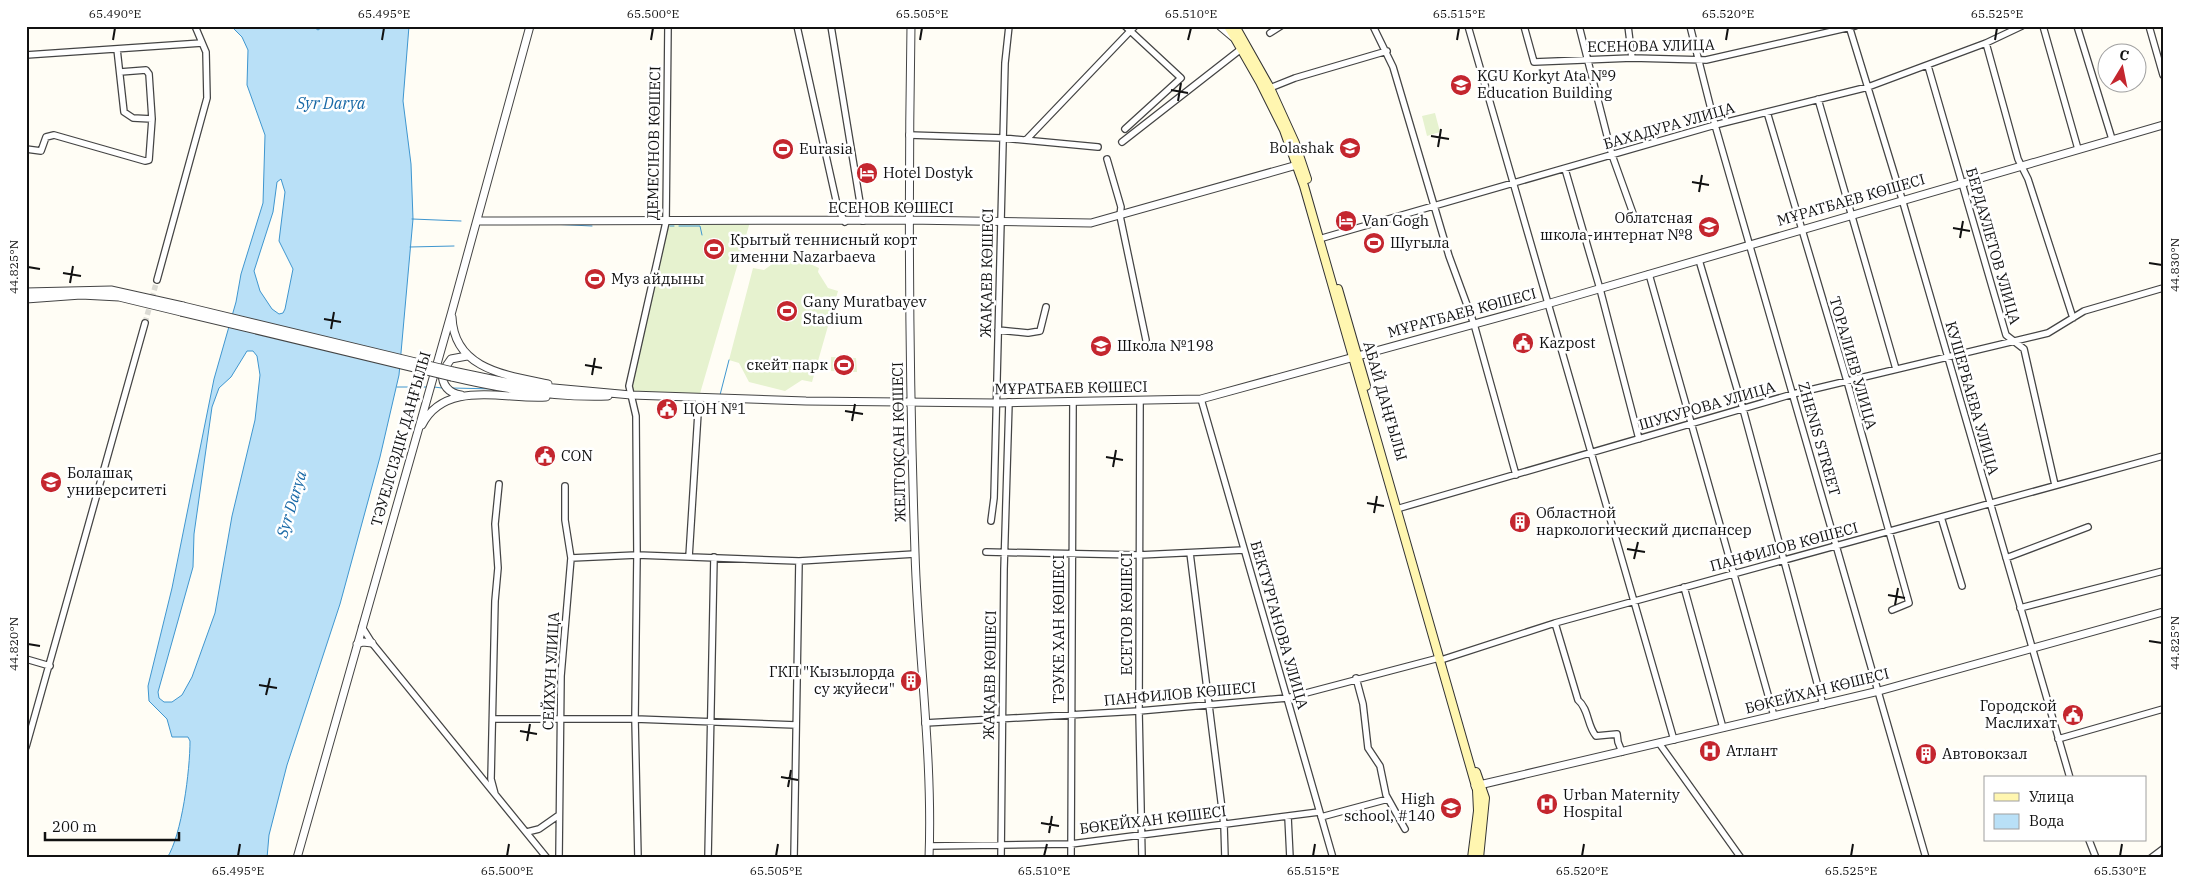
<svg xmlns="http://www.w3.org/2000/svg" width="2189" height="884" font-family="'IBM Plex Serif',serif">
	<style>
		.pitch { fill: #e6f2cf }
		.water { fill: #b9e0f7; stroke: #3f96cf; fill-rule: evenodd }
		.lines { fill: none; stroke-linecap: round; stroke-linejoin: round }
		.stream { stroke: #3f96cf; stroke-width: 1 }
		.minor-tunnel { stroke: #dbdad3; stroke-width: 5.5; stroke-dasharray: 5.5 3; stroke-linecap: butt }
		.minor-casing { stroke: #444; stroke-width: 8 }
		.tertiary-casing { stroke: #444; stroke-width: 9 }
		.secondary-casing { stroke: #333; stroke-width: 10 }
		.minor { stroke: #fff; stroke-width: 5.5 }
		.tertiary { stroke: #fff; stroke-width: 7 }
		.secondary { stroke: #fff6b0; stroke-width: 8 }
		.tertiary-bridge-casing { stroke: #444; stroke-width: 9; stroke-linecap: butt }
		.tertiary-bridge { stroke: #fff; stroke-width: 7 }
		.ticks { fill: none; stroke: #111; stroke-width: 2 }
		.labels { text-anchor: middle; stroke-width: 5; stroke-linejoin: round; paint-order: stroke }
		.street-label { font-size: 15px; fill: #111; stroke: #fff }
		.poi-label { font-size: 15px; fill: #111; stroke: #fff; text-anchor: start }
		.water-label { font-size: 16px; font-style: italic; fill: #1768a6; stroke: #fff }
		.neatline { fill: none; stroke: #111; stroke-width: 2 }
		.ticks-label { font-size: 12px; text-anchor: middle; fill: #111 }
	</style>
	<rect width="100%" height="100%" fill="#fffdf5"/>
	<path class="pitch" d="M1435 113 1440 132 1427 136 1422 116Z
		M667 222H750L699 397 631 395Z
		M782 257 793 260 797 258 819 268 818 272 828 288 838 291 812 382 802 380 785 391 749 382 739 363 729 360 753 268 764 270Z
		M831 357 856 358 857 372 831 371Z"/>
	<path class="water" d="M231 26H312L318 30 324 26H409L403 101 411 164 413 219 399 375 380 457 340 604 287 765 269 835 267 858H167C182 835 190 770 190 741L188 737H172L167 719 149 701 148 686 172 588 214 379 236 302 241 274 263 203 265 135 247 85 248 50 242 37ZM281 179 285 192 279 241 293 269 285 309 283 313 279 314 272 309 260 291 254 271 273 212 277 182ZM247 351H253L257 356 260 375 255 420 232 516 215 613 192 677 182 695 172 702H164L159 698 158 692 193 567 194 534 212 407 219 388 231 377Z"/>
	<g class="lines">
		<path class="stream" d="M412 219 461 221
			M550 224 592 226
			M670 226H674
			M679 226H700L702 235
			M410 247 454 246
			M397 387H426
			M434 387 442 388
			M452 388 495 389
			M720 395 729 360"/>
		<path class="minor-tunnel" d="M145 323 157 280"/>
		<g class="minor-casing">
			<path id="minor" d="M797 26 838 209 845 222
				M831 26 863 221
				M1373 26 1393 67 1449 256 1474 324 1516 475
				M1468 26 1674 740
				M1524 26 1534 62 1632 58 1706 60 1855 26
				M1579 26 1612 155 1635 219
				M1628 26 1632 58
				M1690 26 1715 125 1926 858
				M1849 26 1902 199 2070 778
				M2043 26 2078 149
				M2077 26 2112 139
				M2149 26 2163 75
				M1270 33 1281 26
				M1986 43 2018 159 2028 179 2073 318
				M26 55 202 43
				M1928 66 2006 335 2024 349 2055 485
				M120 72 146 70 149 74 152 119
				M1270 88 1295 78 1387 51
				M1818 99 1896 369
				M1767 112 1847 381 1909 603 1892 610
				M1125 129 1181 78 1125 26
				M909 135 1003 138 1098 147
				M1026 140 1135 26
				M1122 142 1241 49
				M26 149 41 151 46 137 54 135 145 161 149 160 152 119 133 118 124 112 117 49
				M1107 159 1121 207 1120 216 1146 340
				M1565 169 1600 289 1639 439
				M1319 239 1715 125 1868 87 1986 43 2022 26
				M1699 260 1743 409 1823 705
				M1649 274 1774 716
				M157 280 207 98 206 52 195 26
				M998 330 1028 333 1040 331 1046 307
				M1201 399 1333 858
				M1140 400 1139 711 1142 858
				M1400 508 1793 394 2048 333 2084 311 2163 288
				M1941 517 1962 586
				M991 521 994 498 1005 63 1009 26
				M986 552 1139 555 1244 550
				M1190 553 1224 825 1225 858
				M689 557 699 397
				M571 558 637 555 799 561 915 554
				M2006 558 2088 527
				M1684 587 1723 728
				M2020 608 2163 571
				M1555 623 1578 700C1589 709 1587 726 1596 736L1617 734 1618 742 1622 752
				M362 627 372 643 547 858
				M26 659 50 666
				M1444 659 1555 623 2163 456
				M1356 678 1363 704 1368 748 1380 766 1386 795 1405 829
				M493 719H635L796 725
				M925 723 1139 711 1287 698 1439 658
				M2058 739 2163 709
				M1659 743 1741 858
				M26 747 145 323
				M495 794 491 779 495 601 498 568 495 524 499 484
				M1288 817 1290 858
				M1321 817 1388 799
				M527 832 539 829 559 815
				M2089 840 2096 858
				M929 846 1071 844 1319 812
				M559 858 561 676 571 558 565 520V486
				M638 858 635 719 637 555 636 416 629 386 666 222 668 26
				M708 858 714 557
				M794 858 799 561
				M1001 858 1004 569 1009 402
				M1071 858 1073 401
				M2151 858 2163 849"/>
		</g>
		<g class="tertiary-casing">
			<path id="tertiary" d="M911 26C908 202 909 377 915 553 918 654 933 756 929 858
				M1220 26 1233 37
				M477 221 907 220 1091 223 1297 165
				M26 292 111 290 183 306
				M26 299 81 295 119 297 181 312
				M452 317C454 369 505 375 548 384
				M453 371 521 385 631 395 806 401 996 403 1201 399 1547 304 2163 125
				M452 377C503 389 556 398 608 396
				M461 395C448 393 442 385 442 372L451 359 467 356
				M422 425C445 379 505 400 546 397
				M357 644 363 642 372 643
				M1475 786 1879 691 2163 612
				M297 858 452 311 530 26"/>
		</g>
		<g class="secondary-casing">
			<path id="secondary" d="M1228 26 1260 82 1284 130 1304 186 1477 790 1478 811 1472 858
				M1235 26 1270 88 1295 143 1307 179
				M1338 289 1366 386
				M1476 772 1485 798 1479 858"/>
		</g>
		<use href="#minor" class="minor"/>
		<use href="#tertiary" class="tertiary"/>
		<use href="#secondary" class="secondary"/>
		<g class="tertiary-bridge-casing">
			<path id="tertiary-bridge" d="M183 306 453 371
				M181 312 452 377"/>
		</g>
		<use href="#tertiary-bridge" class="tertiary-bridge"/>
	</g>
	<path class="ticks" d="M113 40 115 28M382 40 384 28M651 40 653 28M920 40 922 28M1188 40 1191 28M1457 40 1459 28M1726 40 1728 28M1995 40 1997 28M1171 90 1188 93M1178 101 1181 83M1431 136 1449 139M1438 147 1441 129M1692 182 1709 185M1699 192 1702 175M1953 228 1970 231M1960 238 1963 221M2149 263 2162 265M28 267 40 269M63 273 81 276M70 283 73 266M324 319 341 322M331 329 334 312M585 365 602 368M592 375 595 358M845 411 863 414M852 421 855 404M1106 457 1123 460M1113 467 1116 450M1367 503 1384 506M1374 513 1377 496M1627 549 1645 552M1634 559 1638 542M1888 595 1905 598M1895 605 1898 588M2149 641 2162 643M28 644 40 646M259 685 277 688M266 695 270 678M520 731 537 734M527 741 530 724M781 777 798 780M788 787 791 770M1041 823 1059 826M1049 833 1052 816M238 856 240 844M507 856 509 844M776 856 778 844M1044 856 1047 844M1313 856 1315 844M1582 856 1584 844M1851 856 1853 844M2120 856 2122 844"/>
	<defs>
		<g id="university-disc" transform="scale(1.125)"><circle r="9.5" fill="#c4262e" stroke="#fff"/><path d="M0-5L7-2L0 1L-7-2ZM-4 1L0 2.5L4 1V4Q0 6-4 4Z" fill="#fff"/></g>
		<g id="stadium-disc" transform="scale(1.125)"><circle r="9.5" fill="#c4262e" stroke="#fff"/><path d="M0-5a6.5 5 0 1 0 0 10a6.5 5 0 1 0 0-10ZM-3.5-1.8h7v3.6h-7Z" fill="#fff"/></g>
		<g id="hotel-disc" transform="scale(1.125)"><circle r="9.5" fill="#c4262e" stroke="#fff"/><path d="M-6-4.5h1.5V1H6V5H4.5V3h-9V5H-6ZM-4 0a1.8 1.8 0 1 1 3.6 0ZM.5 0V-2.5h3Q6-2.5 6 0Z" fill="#fff"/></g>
		<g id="school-disc" transform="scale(1.125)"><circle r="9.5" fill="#c4262e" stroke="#fff"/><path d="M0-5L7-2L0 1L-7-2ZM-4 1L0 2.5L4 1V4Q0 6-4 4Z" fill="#fff"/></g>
		<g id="civic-disc" transform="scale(1.125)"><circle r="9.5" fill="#c4262e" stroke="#fff"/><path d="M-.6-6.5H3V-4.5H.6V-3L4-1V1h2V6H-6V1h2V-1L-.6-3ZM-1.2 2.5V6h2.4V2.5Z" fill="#fff"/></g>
		<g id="building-disc" transform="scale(1.125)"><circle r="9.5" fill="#c4262e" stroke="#fff"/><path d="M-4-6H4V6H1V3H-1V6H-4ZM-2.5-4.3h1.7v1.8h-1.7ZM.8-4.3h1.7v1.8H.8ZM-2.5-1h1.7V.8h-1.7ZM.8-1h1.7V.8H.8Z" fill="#fff"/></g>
		<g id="hospital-disc" transform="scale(1.125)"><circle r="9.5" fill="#c4262e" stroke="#fff"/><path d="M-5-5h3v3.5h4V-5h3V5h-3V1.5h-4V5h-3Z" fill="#fff"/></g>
	</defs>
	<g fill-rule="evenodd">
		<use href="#university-disc" x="1461" y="85"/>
		<use href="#university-disc" x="1350" y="148"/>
		<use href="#stadium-disc" x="783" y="149"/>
		<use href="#hotel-disc" x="867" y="173"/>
		<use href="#hotel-disc" x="1346" y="221"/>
		<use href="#school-disc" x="1709" y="227"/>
		<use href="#stadium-disc" x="1374" y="243"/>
		<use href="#stadium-disc" x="714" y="249"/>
		<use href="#stadium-disc" x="595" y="279"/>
		<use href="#stadium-disc" x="787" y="311"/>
		<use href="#civic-disc" x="1523" y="343"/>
		<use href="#school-disc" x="1101" y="346"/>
		<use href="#stadium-disc" x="844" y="365"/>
		<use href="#civic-disc" x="667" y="409"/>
		<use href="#civic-disc" x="545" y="456"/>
		<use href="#university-disc" x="51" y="482"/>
		<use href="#building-disc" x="1520" y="522"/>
		<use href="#building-disc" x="911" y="681"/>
		<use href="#civic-disc" x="2073" y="715"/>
		<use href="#hospital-disc" x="1710" y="751"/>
		<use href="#building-disc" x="1926" y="754"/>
		<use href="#hospital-disc" x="1547" y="804"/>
		<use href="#school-disc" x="1451" y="808"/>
	</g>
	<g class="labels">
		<g class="street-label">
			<text transform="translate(1651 46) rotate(-1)" y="5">ЕСЕНОВА УЛИЦА</text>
			<text transform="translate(1669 126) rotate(-16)" y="5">БАХАДУРА УЛИЦА</text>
			<text transform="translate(654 143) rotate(-89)" y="5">ДЕМЕСІНОВ КӨШЕСІ</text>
			<text transform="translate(1851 200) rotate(-16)" y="5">МҰРАТБАЕВ КӨШЕСІ</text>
			<text x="891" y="213">ЕСЕНОВ КӨШЕСІ</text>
			<text transform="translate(1993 246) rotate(74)" y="5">БЕРДАУЛЕТОВ УЛИЦА</text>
			<text transform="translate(987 273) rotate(-89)" y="5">ЖАҚАЕВ КӨШЕСІ</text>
			<text transform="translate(1462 313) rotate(-15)" y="5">МҰРАТБАЕВ КӨШЕСІ</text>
			<text transform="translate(1853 363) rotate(74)" y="5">ТОРАЛИЕВ УЛИЦА</text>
			<text transform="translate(1071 388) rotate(-1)" y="5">МҰРАТБАЕВ КӨШЕСІ</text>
			<text transform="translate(1972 398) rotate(74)" y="5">КУШЕРБАЕВА УЛИЦА</text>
			<text transform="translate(1385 401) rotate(74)" y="5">АБАЙ ДАҢҒЫЛЫ</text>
			<text transform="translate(1707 406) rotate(-16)" y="5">ШУКУРОВА УЛИЦА</text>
			<text transform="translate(401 439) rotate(-74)" y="5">ТӘУЕЛСІЗДІК ДАҢҒЫЛЫ</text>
			<text transform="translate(1819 439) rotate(74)" y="5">ZHENIS STREET</text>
			<text transform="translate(899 442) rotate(-91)" y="5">ЖЕЛТОҚСАН КӨШЕСІ</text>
			<text transform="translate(1784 547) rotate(-15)" y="5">ПАНФИЛОВ КӨШЕСІ</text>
			<text transform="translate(1127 614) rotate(-90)" y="5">ЕСЕТОВ КӨШЕСІ</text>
			<text transform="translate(1279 625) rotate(74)" y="5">БЕКТУРГАНОВА УЛИЦА</text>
			<text transform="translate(1059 629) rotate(-90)" y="5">ТӘУКЕ ХАН КӨШЕСІ</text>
			<text transform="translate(551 671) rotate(-87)" y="5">СЕЙХУН УЛИЦА</text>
			<text transform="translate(990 675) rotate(-89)" y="5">ЖАҚАЕВ КӨШЕСІ</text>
			<text transform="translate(1817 691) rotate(-14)" y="5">БӨКЕЙХАН КӨШЕСІ</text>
			<text transform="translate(1180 694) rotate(-5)" y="5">ПАНФИЛОВ КӨШЕСІ</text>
			<text transform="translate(1153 820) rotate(-7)" y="5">БӨКЕЙХАН КӨШЕСІ</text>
		</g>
		<g class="poi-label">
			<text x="1477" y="81">KGU Korkyt Ata №9<tspan x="1477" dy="17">Education Building</tspan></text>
			<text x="1334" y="153" text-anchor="end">Bolashak</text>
			<text x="799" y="154">Eurasia</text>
			<text x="883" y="178">Hotel Dostyk</text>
			<text x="1693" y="223" text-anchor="end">Облатсная<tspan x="1693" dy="17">школа-интернат №8</tspan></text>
			<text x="1362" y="226">Van Gogh</text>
			<text x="730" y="245">Крытый теннисный корт<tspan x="730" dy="17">именни Nazarbaeva</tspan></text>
			<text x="1390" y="248">Шугыла</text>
			<text x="611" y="284">Муз айдыны</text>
			<text x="803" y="307">Gany Muratbayev<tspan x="803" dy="17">Stadium</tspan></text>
			<text x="1539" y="348">Kazpost</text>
			<text x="1117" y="351">Школа №198</text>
			<text x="828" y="370" text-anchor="end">скейт парк</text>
			<text x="683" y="414">ЦОН №1</text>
			<text x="561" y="461">CON</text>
			<text x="67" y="478">Болашақ<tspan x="67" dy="17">университеті</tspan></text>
			<text x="1536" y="518">Областной<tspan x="1536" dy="17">наркологический диспансер</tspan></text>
			<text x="895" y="677" text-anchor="end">ГКП "Кызылорда<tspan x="895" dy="17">су жуйеси"</tspan></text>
			<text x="2057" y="711" text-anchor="end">Городской<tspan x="2057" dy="17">Маслихат</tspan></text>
			<text x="1726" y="756">Атлант</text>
			<text x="1942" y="759">Автовокзал</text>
			<text x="1563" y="800">Urban Maternity<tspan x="1563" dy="17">Hospital</tspan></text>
			<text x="1435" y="804" text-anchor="end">High<tspan x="1435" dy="17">school, #140</tspan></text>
		</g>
		<g class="water-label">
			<text x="331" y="109">Syr Darya</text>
			<text transform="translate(291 504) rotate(-73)" y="6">Syr Darya</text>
		</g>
	</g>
	<rect width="2189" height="884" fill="none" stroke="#ffffff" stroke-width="55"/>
	<rect x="1984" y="776" width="162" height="65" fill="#ffffff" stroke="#a0a0a0"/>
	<rect x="1994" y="793" width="25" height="8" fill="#fff6b0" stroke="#a0a0a0"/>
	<text x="2029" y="802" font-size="15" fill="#111111">Улица</text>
	<rect x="1994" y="814" width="25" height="15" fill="#b9e0f7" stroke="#a0a0a0"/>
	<text x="2029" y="826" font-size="15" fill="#111111">Вода</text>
	<g transform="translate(2122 68) rotate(10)"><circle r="24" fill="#ffffff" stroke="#a0a0a0"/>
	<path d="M0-4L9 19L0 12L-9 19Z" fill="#c4262e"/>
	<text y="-8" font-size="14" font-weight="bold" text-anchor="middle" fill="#111111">С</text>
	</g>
	<path d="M45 832v8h134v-8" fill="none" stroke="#111111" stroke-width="2.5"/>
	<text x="52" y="832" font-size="15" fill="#111111" stroke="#ffffff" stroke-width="4" paint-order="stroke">200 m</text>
	<rect x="28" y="28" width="2134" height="828" class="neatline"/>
	<g class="ticks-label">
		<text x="115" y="18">65.490°E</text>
		<text x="384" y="18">65.495°E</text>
		<text x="653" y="18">65.500°E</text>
		<text x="922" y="18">65.505°E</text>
		<text x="1191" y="18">65.510°E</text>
		<text x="1459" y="18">65.515°E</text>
		<text x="1728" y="18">65.520°E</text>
		<text x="1997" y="18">65.525°E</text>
		<text transform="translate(2175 265) rotate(-90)" y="4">44.830°N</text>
		<text transform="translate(14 267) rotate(-90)" y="4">44.825°N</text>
		<text transform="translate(2175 643) rotate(-90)" y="4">44.825°N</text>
		<text transform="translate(14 644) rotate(-90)" y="4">44.820°N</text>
		<text x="238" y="875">65.495°E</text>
		<text x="507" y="875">65.500°E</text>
		<text x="776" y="875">65.505°E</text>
		<text x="1044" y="875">65.510°E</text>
		<text x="1313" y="875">65.515°E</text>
		<text x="1582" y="875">65.520°E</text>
		<text x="1851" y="875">65.525°E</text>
		<text x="2120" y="875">65.530°E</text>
	</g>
</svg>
